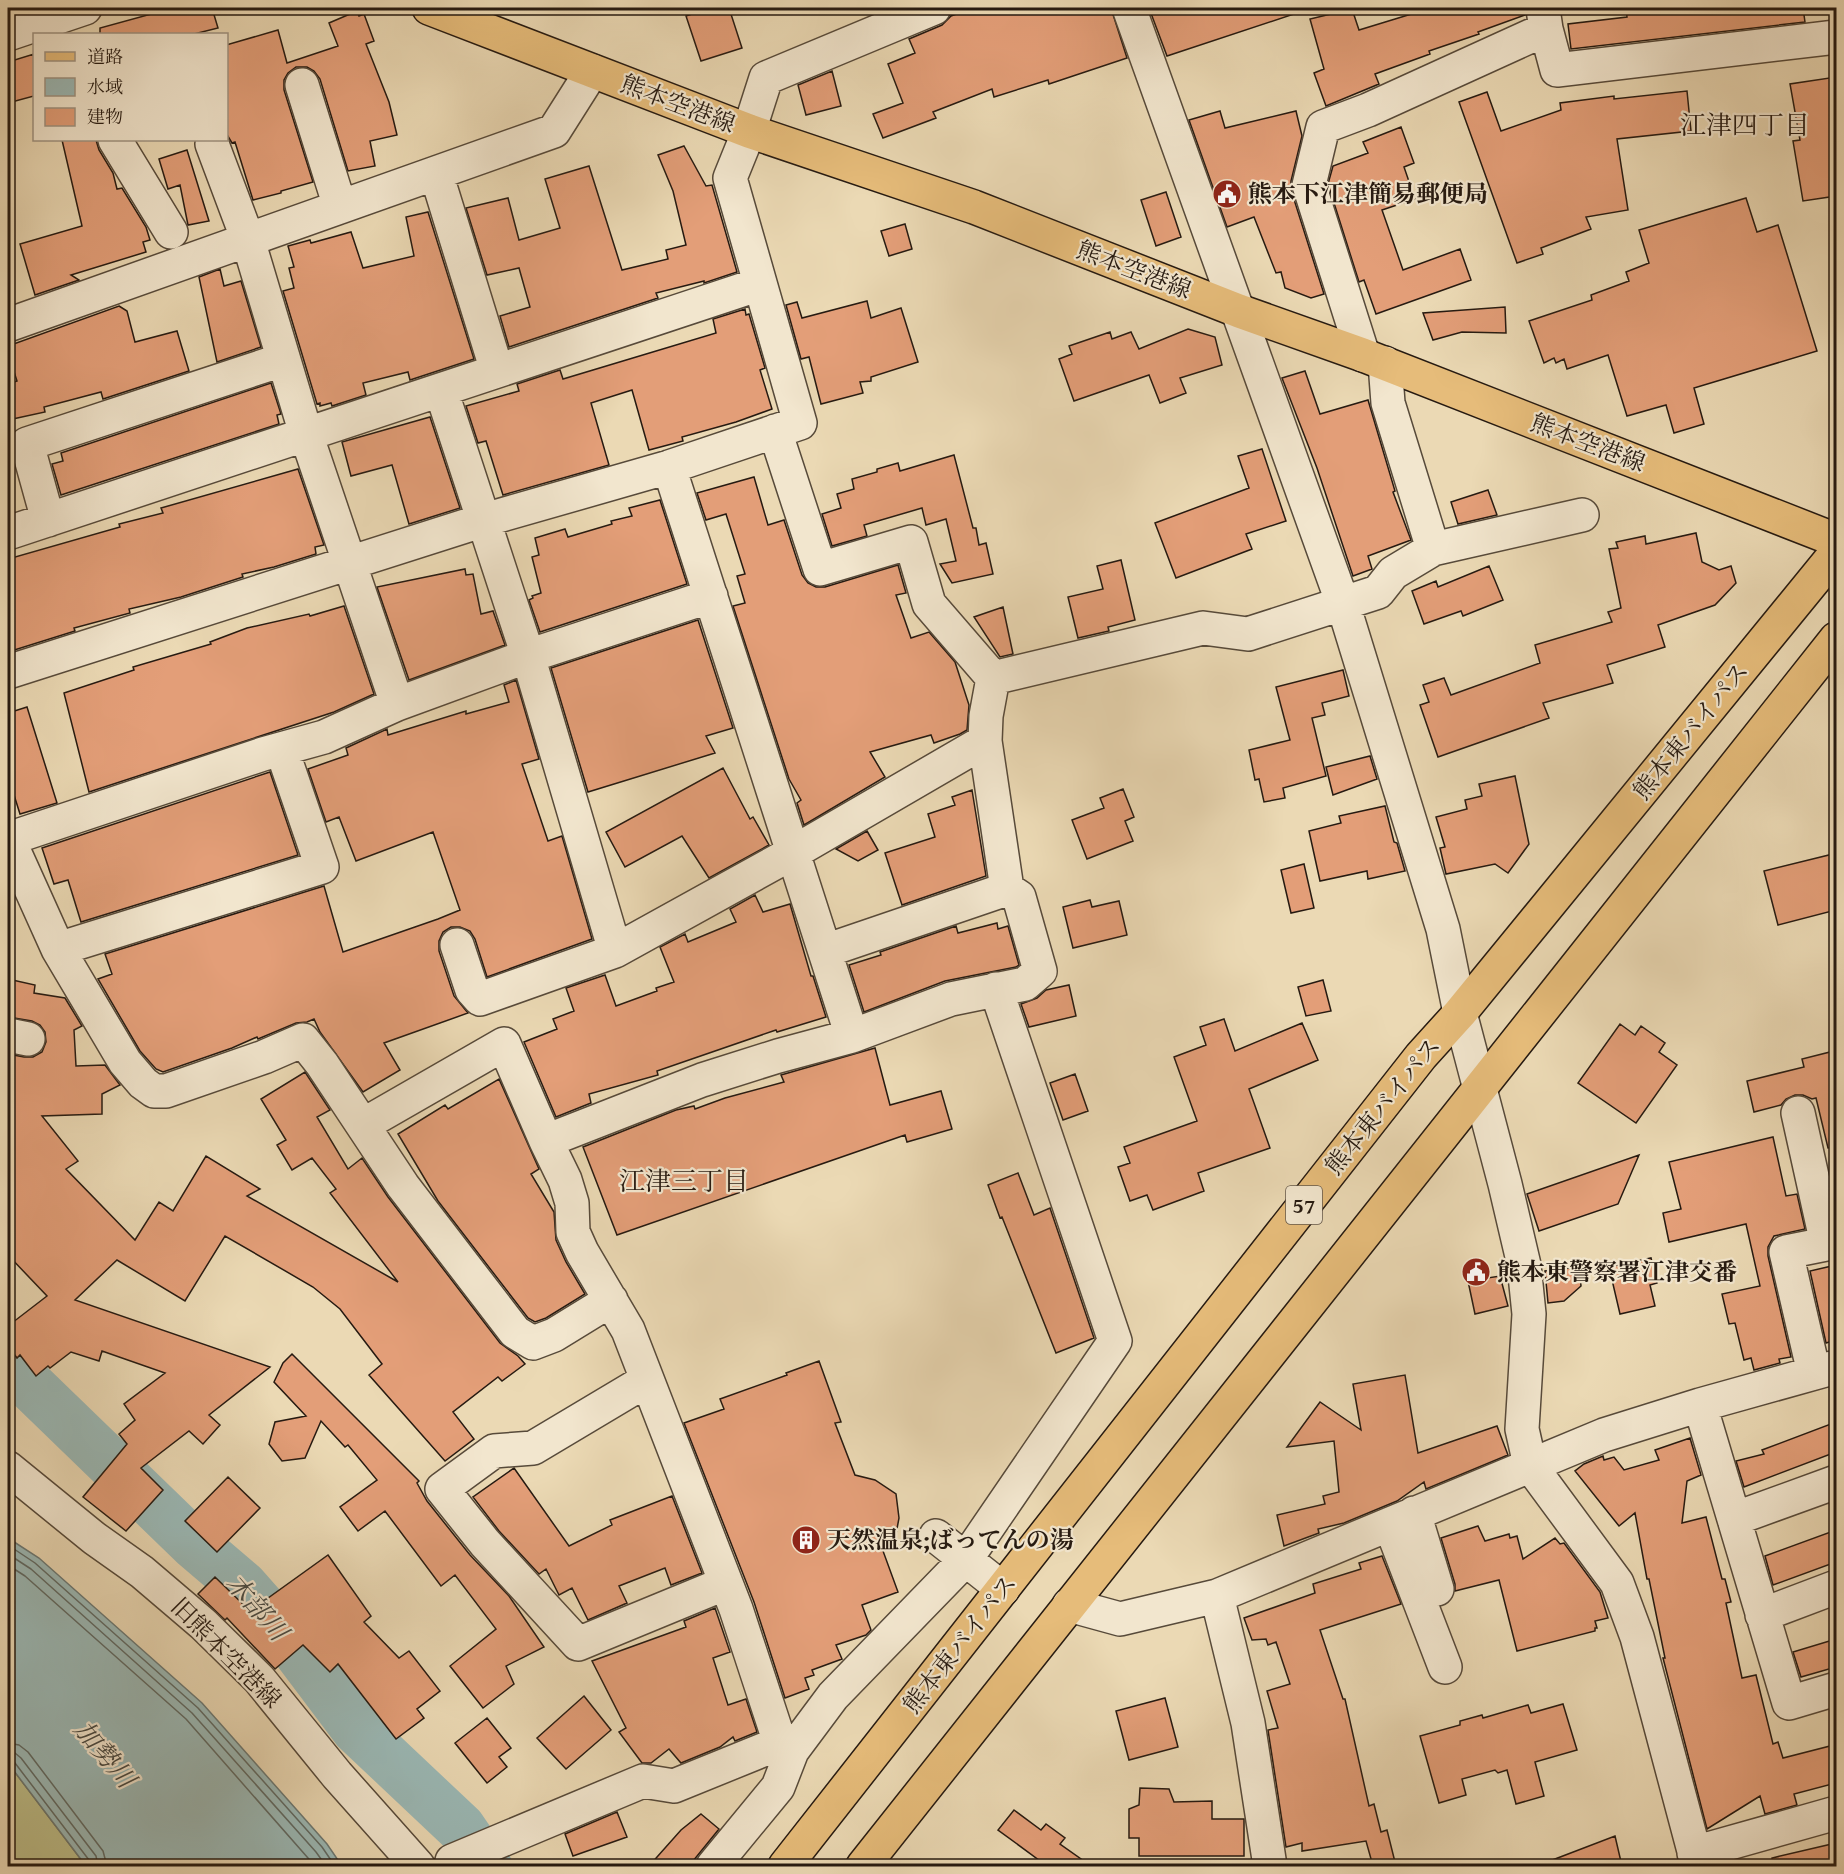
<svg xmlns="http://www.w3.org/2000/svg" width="1844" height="1874" font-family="'Gentium Book Plus','Noto Serif JP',serif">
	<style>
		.green { fill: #bdbe89; stroke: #726c4d; stroke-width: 1.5 }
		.water { fill: #9bb9b6; stroke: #6c7974; stroke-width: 1.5 }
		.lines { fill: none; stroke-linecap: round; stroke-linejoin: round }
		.shore { stroke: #606a64; stroke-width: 1.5 }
		.river { stroke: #9bb9b6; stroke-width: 50 }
		.building { fill: #e39e78; stroke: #261a11; stroke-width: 1.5 }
		.minor-casing { stroke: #574a3a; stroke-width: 36 }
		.major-casing { stroke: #261a11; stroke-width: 36 }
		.highway-casing { stroke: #261a11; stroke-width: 36 }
		.minor { stroke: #f2e6ce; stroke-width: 33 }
		.major { stroke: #e6bc7a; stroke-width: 33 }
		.highway { stroke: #e6bc7a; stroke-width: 33 }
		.labels { text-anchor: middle; stroke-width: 4.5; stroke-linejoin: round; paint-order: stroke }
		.shield { fill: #f2e6ce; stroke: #63574a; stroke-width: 1.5 }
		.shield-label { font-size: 22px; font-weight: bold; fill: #261a11 }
		.street-label { font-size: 24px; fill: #261a11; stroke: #f2e6ce }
		.poi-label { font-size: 24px; font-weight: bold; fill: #261a11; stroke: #f2e6ce; text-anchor: start }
		.neighbourhood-label { font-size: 26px; fill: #261a11; stroke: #f2e6ce }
		.water-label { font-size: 26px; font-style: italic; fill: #494a43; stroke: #f2e6ce }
	</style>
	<rect width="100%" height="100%" fill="#ebd9b4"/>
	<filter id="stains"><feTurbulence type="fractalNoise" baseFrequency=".00333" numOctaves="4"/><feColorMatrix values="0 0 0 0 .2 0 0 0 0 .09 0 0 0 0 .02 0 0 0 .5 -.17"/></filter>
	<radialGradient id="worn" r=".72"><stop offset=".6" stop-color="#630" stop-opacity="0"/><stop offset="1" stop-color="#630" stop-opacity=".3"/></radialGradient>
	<path class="green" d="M8 1763 11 1767 86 1866H8Z"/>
	<path class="water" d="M8 1538 39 1558 202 1703 327 1844 342 1866H86L8 1763Z"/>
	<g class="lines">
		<path class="shore" d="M8 1545 35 1563 198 1708 322 1847 335 1866
			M8 1554 31 1569 192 1713 316 1852 326 1866
			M8 1565 25 1576 186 1719 315 1866
			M8 1743 19 1745 28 1752 103 1851 107 1866
			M8 1752 15 1753 21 1758 96 1856 98 1866
			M8 1760 15 1763 89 1860 91 1866"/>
		<path class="river" d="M8 1364 195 1545 243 1586 280 1628 356 1729 461 1828 487 1866"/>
	</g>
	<path class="building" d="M173 8H212L218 28 194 34H100V28Z
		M710 8H729L742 48 701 61 686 16Z
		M973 8H1001L1003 14 1026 8H1111L1127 58 1049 84 1048 80 994 97 992 89 933 112 936 118 883 138 873 114 903 103 888 64 915 53 909 39 942 25 951 16Z
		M1149 8H1300V12L1167 56Z
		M1431 8H1525V15L1478 32 1479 34 1429 51 1430 54 1375 74 1379 84 1326 106 1314 73 1324 69 1310 19 1352 9 1359 30Z
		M1626 8H1803L1805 22 1571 49 1568 24 1627 17Z
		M357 11 359 16 364 14 374 41 366 44 389 102 397 135 370 141 375 166 348 171 320 79 314 71 307 67H296L288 73 284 80V90L313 182 281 191V193L253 200 235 142 232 143 226 133V45L278 30 287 63 338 46 329 23Z
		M34 54V96L8 103V62Z
		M832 71 841 106 806 115 798 85Z
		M1836 77V196L1803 201 1793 141 1800 140 1790 84Z
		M1687 91 1691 131 1617 139 1628 210 1586 217 1591 229 1541 248 1543 254 1517 263 1459 102 1487 92 1501 131 1561 110 1560 103 1614 96V99Z
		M1220 111 1225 128 1296 111 1302 136 1291 181V190L1324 294 1311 298 1285 288 1281 272 1276 273 1254 217 1227 227 1189 120Z
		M1401 127 1414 163 1404 167 1415 199 1382 210 1403 270 1460 249 1471 280 1376 314 1364 280 1359 282 1328 184 1333 166 1368 153 1363 142Z
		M62 140H96L99 150 113 173 117 189 122 188 146 227 150 240 143 242 146 252 71 275 79 280 35 295 20 244 82 226Z
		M684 146 706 186 712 185 737 272 704 283V281L656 293 658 298 509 347 500 316 530 307 519 268 487 275 466 208 508 198 519 240 560 228 545 179 589 166 622 270 668 259 666 250 686 245 673 191 658 155Z
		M187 150 209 221 188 225 180 185 168 189 159 159Z
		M1166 192 1181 237 1156 246 1141 200Z
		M1746 198 1757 232 1778 225 1817 351 1694 388 1704 424 1674 433 1666 405 1627 416 1608 355 1567 369 1564 359 1556 363 1554 358 1544 363 1529 321 1592 300 1591 295 1629 281 1626 272 1649 263 1639 230Z
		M428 212 474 359 410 380 408 372 363 383 366 395 332 406 331 403 320 406V403L317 404 283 291 294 288 289 268 294 267 288 246 310 240 311 243 351 232 363 268 414 256 406 217Z
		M905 224 912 249 889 256 881 231Z
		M220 269 224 286 241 281 261 347 217 362 199 277Z
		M867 301 871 318 901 308 918 362 871 377V381L860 382 863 393 821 404 809 357 801 359 786 305 797 302 802 318Z
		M119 306 127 311 135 342 177 331 189 371 103 399 101 392 44 407 45 412 8 420V384L17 381 8 353V346Z
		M1505 307 1506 333 1462 332 1433 340 1423 313Z
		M745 309 746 315 749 314 765 368 760 370 772 409 736 422 682 437 683 441 649 450 632 390 591 403 609 465 503 495 486 441 478 443 466 406 519 391 517 384 560 370 563 379 716 333 713 319Z
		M1188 329 1215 337 1222 365 1180 378 1186 393 1160 403 1149 375 1074 401 1059 359 1072 354 1069 346 1110 332 1112 339 1131 332 1139 349Z
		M1305 371 1320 414 1368 400 1395 491 1393 492 1411 540 1368 556 1372 569 1353 576 1317 468 1282 378Z
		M271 383 281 414 277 415 279 424 61 495 52 464 63 461 61 453Z
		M430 417 460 508 409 524 392 465 351 476 342 442Z
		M1262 449 1286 521 1246 534 1252 549 1176 578 1155 523 1249 488 1238 456Z
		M954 455 973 528H976L979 545 986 543 993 574 952 583 940 564 956 561 946 519 926 525 922 508 864 525 867 536 832 546 822 514 841 508 837 494 854 489 852 479 877 472V469L898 463 900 471Z
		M298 469 324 545 315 547 316 554 274 567 242 574 243 577 181 597 129 609 130 613 74 628 75 631 8 652V559L120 527 119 524 163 513 161 508Z
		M754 477 768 525 784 520 802 575 808 583 816 587H825L898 565 906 593 896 595 911 638 929 632 955 662 969 705 967 730 960 734 934 743 931 735 870 752 885 777 804 825 797 803 801 800 789 779 733 606 745 603 737 576 745 574 726 514 706 520 697 493Z
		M1488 490 1497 515 1458 524 1451 502Z
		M660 500 687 584 540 632 529 600 533 598 532 596 541 593 532 557 539 555 535 538 565 529 568 537 612 524 611 521 632 516 629 508Z
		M1696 533 1702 562 1719 570 1731 566 1736 583 1715 605 1658 625 1665 647 1607 665 1613 683 1543 703 1549 718 1438 757 1420 705 1429 702 1423 685 1444 678 1451 695 1540 663 1535 645 1612 622 1608 612 1621 608 1609 549 1618 548 1616 542 1645 536 1646 544Z
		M1121 560 1135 620 1108 627 1109 631 1078 638 1068 597 1103 589 1097 566Z
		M1489 566 1503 600 1463 616 1461 611 1424 624 1412 591 1436 581 1438 587Z
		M465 569 466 575 473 574 481 614 493 611 505 645 409 680 377 587Z
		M344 606 374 694 334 712 89 792 64 693 134 670 133 667 211 644 210 642 247 628 309 614 310 616Z
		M1003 607 1013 654 1000 657 974 617Z
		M698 620 733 728 706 736 715 753 588 792 551 668Z
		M1343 670 1349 696 1322 703 1325 715 1312 718 1326 776 1283 788 1285 798 1264 802 1259 779 1255 780 1249 750 1290 740 1276 687Z
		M516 680 539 759 522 764 548 841 562 836 592 939 487 977 475 939 470 931 460 927H451L443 932 439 941V951L454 996 468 1013 384 1043 400 1070 363 1092 320 1032 314 1019 307 1022 296 1023 258 1039 257 1037 232 1048 163 1072 156 1069 140 1051 98 979 112 974 105 954 324 886 343 952 438 919 460 910 433 832 356 861 339 817 326 822 308 769 348 755 346 748 387 729 388 735 466 711V714L509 702 504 685Z
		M27 707 57 803 20 814 8 776V713Z
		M1370 756 1377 779 1333 795 1326 767Z
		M723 768 750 819 753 817 769 845 709 878 682 836 625 867 606 832Z
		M270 772 298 855 81 922 68 880 54 884 42 848Z
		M1515 776 1529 844 1508 873 1495 864 1446 874 1440 848 1445 847 1436 817 1467 809 1465 800 1482 796 1479 784Z
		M1123 789 1134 817 1125 821 1133 841 1087 859 1072 820 1104 808 1100 798Z
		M972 790 986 876 902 905 885 853 935 837 928 814 955 805 952 797Z
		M1385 806 1394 842 1397 843 1405 871 1368 879 1367 871 1320 881 1309 831 1341 823 1339 816Z
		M867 831 878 850 858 861 836 849Z
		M1833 854 1836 867V910L1778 925 1764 871Z
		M1304 864 1314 908 1291 913 1281 870Z
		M755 895 763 912 790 904 811 976H813L826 1017 777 1032 776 1030 657 1071 658 1075 589 1094 591 1103 556 1117 524 1042 557 1029 553 1019 574 1011 566 988 605 975 616 1006 657 991 656 988 674 982 660 947 685 934 688 942 736 922 730 909Z
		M1090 900 1092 907 1119 901 1127 935 1073 948 1063 907Z
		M997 923 998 929 1008 926 1019 965 1016 967 945 981 864 1012 849 965 881 955 880 952 956 926 958 933Z
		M8 979 35 985 34 993 65 998 82 1026 74 1030 76 1066 105 1065 120 1085 102 1094V1114L42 1116 78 1161 66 1169 135 1240 159 1202 173 1211 206 1156 260 1189 247 1196 398 1282 330 1193 336 1189 312 1158 292 1170 277 1145 286 1140 261 1099 305 1072 330 1110 317 1117 348 1169 362 1158 388 1197 500 1343 518 1356 525 1364 502 1381 498 1377 453 1412 474 1439 445 1461 369 1375 382 1364 340 1309 313 1287 225 1236 185 1301 117 1260 75 1300 270 1367 209 1415 220 1425 203 1444 189 1431 141 1468 163 1490 126 1531 83 1497 127 1444 119 1434 135 1420 124 1404 165 1373 102 1351 99 1361 71 1352 50 1368 48 1366 36 1376 20 1355 17 1358 8 1346V1326L47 1296 8 1255V1054L24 1057H33L42 1052 46 1042 45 1032 40 1025 32 1021 8 1017Z
		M1323 980 1331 1011 1306 1016 1298 987Z
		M1069 985 1076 1016 1029 1027 1021 1004 1037 998 1046 990Z
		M1224 1019 1235 1051 1302 1023 1318 1060 1249 1089 1270 1148 1198 1173 1204 1191 1153 1210 1147 1195 1130 1201 1118 1167 1130 1163 1124 1147 1197 1121 1174 1057 1206 1045 1200 1027Z
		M1620 1024 1635 1035 1641 1026 1665 1043 1659 1052 1677 1065 1636 1123 1578 1083Z
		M875 1048 890 1105 941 1091 952 1129 907 1142 905 1135 617 1235 583 1147 676 1110 694 1106 695 1109 725 1098 784 1082 781 1075Z
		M1830 1052 1836 1077V1147L1828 1148 1816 1098 1812 1099 1803 1095H1795L1786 1099 1781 1105 1754 1112 1747 1081 1804 1067 1802 1059Z
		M1075 1074 1088 1111 1063 1120 1050 1083Z
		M499 1079 539 1169 531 1174 554 1212 556 1240 566 1262 585 1294 546 1318 535 1322 528 1318 438 1201 398 1134 445 1105 448 1109Z
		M1773 1137 1786 1196 1797 1194 1805 1229 1774 1236 1768 1247V1256L1791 1357 1779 1359 1780 1363 1754 1370 1751 1358 1744 1360 1735 1323 1729 1324 1722 1294 1760 1286 1746 1224 1669 1242 1663 1213 1681 1209 1669 1162Z
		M1639 1155 1618 1204 1539 1231 1527 1194Z
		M1018 1173 1034 1215 1050 1208 1094 1338 1056 1353 1002 1217 1000 1218 988 1185Z
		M1651 1258 1657 1283 1650 1285 1655 1306 1620 1314 1609 1267Z
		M1836 1265V1340L1826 1343 1810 1271Z
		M1579 1267 1581 1286 1564 1301 1548 1303 1545 1271Z
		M1500 1276 1508 1306 1475 1314 1468 1281Z
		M292 1354 419 1481 417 1483 427 1501 470 1555 509 1596 544 1647 506 1666 514 1684 483 1708 450 1666 496 1629 455 1575 441 1586 385 1511 358 1531 340 1507 377 1480 348 1445 345 1447 321 1421 305 1458 282 1461 269 1444 275 1422 306 1416 274 1382 283 1363Z
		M819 1361 841 1422 835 1423 855 1475 875 1480 896 1494 899 1518 896 1534 883 1551 898 1592 862 1605 871 1630 866 1635 836 1645 842 1659 812 1670 814 1675 805 1678 809 1689 785 1698 754 1602 684 1423 724 1409 720 1399 787 1375 786 1373Z
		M1405 1375 1418 1453 1497 1426 1508 1455 1426 1489 1424 1482 1397 1501 1344 1523 1318 1529 1319 1533 1284 1546 1277 1515 1325 1504 1323 1496 1339 1492 1334 1441 1287 1447 1320 1402 1361 1430 1353 1384Z
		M1836 1422V1452L1744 1487 1736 1461 1764 1454 1762 1450Z
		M1690 1438 1701 1475 1687 1481 1682 1523 1706 1517 1722 1579H1725L1731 1602 1726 1603 1742 1678 1756 1675 1773 1744 1778 1742 1783 1758 1834 1745 1836 1756V1783L1794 1794 1797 1805 1765 1814 1760 1796 1707 1829 1663 1658H1665L1649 1579H1647L1635 1513 1619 1526 1575 1471 1584 1464 1603 1456 1604 1460 1614 1457 1624 1470 1659 1460 1655 1450Z
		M514 1468 569 1546 612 1525 610 1520 672 1496 702 1573 671 1585 665 1568 619 1586 627 1603 588 1620 572 1588 559 1595 546 1569 539 1574 499 1531 473 1497Z
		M228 1477 260 1508 217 1552 185 1521Z
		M1478 1526 1485 1541 1509 1534 1510 1538 1517 1536 1523 1559 1555 1538 1560 1544 1564 1543 1600 1592 1608 1618 1595 1621 1597 1628H1595V1631L1517 1651 1499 1580 1455 1591V1584L1441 1538Z
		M1836 1530V1562L1773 1585 1765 1556Z
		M328 1555 371 1616 364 1622 399 1658 409 1651 440 1691 417 1709 424 1718 396 1739 338 1664 330 1672 303 1645 275 1669 227 1618 225 1620 198 1594 215 1577 250 1611Z
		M1382 1556 1401 1604 1320 1630 1343 1699H1345L1369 1806 1374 1804 1381 1832 1387 1830 1396 1866H1373L1366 1841 1302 1851V1843L1286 1847 1268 1730 1278 1728 1267 1691 1290 1684 1276 1642 1268 1645 1266 1639 1252 1640 1244 1618 1315 1593 1313 1584 1361 1569 1359 1563Z
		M715 1608 730 1652 713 1658 728 1705 746 1699 757 1732 735 1741 733 1737 720 1747 681 1763 669 1749 651 1763H642L619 1732 626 1728 592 1661 686 1627 684 1621Z
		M1836 1639V1667L1801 1677 1793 1652Z
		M584 1696 611 1730 566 1769 537 1738Z
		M1165 1698 1178 1747 1129 1760 1116 1711Z
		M1563 1704 1577 1750 1535 1762 1544 1796 1516 1804 1507 1770 1498 1773 1495 1770 1462 1779 1466 1795 1439 1803 1420 1736 1460 1725V1721L1482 1715 1483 1718 1528 1705 1531 1713Z
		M487 1718 511 1748 499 1757 507 1767 487 1783 455 1743Z
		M1140 1788 1169 1789 1174 1802 1212 1801V1819H1244V1856H1139V1838H1129V1809L1139 1805Z
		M1014 1810 1041 1830 1046 1824 1065 1838 1060 1844 1091 1866H1047L998 1830Z
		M617 1812 627 1837 573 1856 565 1834Z
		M701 1814 719 1829 689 1866H649L681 1830Z
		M1615 1836 1622 1866H1543L1542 1864Z
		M1836 1843V1866H1773L1772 1858Z"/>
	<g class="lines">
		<g class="minor-casing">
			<path id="minor" d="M1129 8 1343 604 1443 929 1460 1013 1505 1184 1524 1265 1529 1314 1522 1429 1530 1465 1617 1583 1637 1637 1698 1866
				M1543 9 1546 29 1557 70 1836 37
				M8 34 85 8
				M302 85 340 207
				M115 140 171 232
				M212 144 248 240 306 434 397 704
				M436 173 497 371
				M8 325 554 131 592 71
				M1363 355 1309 185 1323 127 1368 110 1546 29
				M1385 363 1388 403 1433 549
				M441 390 528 656 615 951 794 852 985 741
				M775 431 820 569 911 542 929 604 993 678
				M669 467 852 1036
				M48 520 27 444 282 360
				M8 533 760 284
				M8 672 484 520 669 467 800 423 730 178 749 131 766 78 934 8
				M8 838 58 949 125 1062 143 1083 154 1091H166L264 1057 303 1040 322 1064 403 1186 515 1332 533 1343 554 1335 611 1300
				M8 839 263 754 324 737 397 704 528 656 711 596
				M457 945 472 990 480 999 615 951
				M58 949 322 867 282 750
				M825 951 1007 889
				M8 1035 28 1039
				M1798 1113 1827 1244
				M363 1125 504 1044 546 1141
				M1814 1373 1786 1252 1836 1242
				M647 1380 533 1448 494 1451 442 1489 485 1543 578 1644 726 1583
				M1700 1405 1789 1703 1836 1689
				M8 1468 94 1538 142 1572 203 1624 259 1679 337 1775 418 1866
				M1414 1513 1437 1589
				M1734 1519 1836 1482
				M1390 1524 1445 1667
				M936 1536 1003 1589
				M1217 1596 1248 1723 1270 1866
				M1069 1605 1120 1619 1217 1596 1604 1435 1700 1405 1836 1367
				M1762 1615 1836 1587
				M792 1751 780 1743 736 1609 628 1330 582 1252 573 1232 572 1203 565 1180 546 1141 702 1080 778 1056 852 1036 951 999 1025 984 1040 971 1019 897 1007 889 985 741 986 716 993 678 1203 628 1248 634 1378 592 1393 573 1433 549 1582 515
				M1694 1853 1836 1813
				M452 1861 643 1781 674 1786 780 1743
				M713 1866 778 1787 792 1751 833 1696 966 1559 1115 1341 996 989"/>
		</g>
		<g class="major-casing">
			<path id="major" d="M429 8 749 131 974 207 1239 311 1363 355 1836 540"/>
		</g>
		<g class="highway-casing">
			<path id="highway" d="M785 1866 1421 1056 1460 1013 1836 553
				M863 1866 1836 639"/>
		</g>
		<use href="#minor" class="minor"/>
		<use href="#major" class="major"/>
		<use href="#highway" class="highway"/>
	</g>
	<defs>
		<g id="civic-disc" transform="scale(1.5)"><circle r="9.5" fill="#8f2418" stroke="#f2e6ce"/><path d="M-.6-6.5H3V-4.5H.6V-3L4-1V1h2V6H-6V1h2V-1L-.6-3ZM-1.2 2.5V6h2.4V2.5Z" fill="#fff"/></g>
		<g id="building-disc" transform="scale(1.5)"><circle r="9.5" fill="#8f2418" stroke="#f2e6ce"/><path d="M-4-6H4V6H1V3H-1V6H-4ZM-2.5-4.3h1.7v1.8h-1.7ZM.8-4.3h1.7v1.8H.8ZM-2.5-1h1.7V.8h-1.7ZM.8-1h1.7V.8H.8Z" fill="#fff"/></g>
	</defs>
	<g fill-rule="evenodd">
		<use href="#civic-disc" x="1227" y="194"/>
		<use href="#civic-disc" x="1476" y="1272"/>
		<use href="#building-disc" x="806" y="1540"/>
	</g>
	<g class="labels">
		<rect class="shield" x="1286" y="1186" width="36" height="38" rx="4.5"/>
		<g class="shield-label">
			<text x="1304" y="1213">57</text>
		</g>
		<g class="street-label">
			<text transform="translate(678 104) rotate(21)" y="8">熊本空港線</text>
			<text transform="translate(1134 270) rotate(21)" y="8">熊本空港線</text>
			<text transform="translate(1588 443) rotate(21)" y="8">熊本空港線</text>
			<text transform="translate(1691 731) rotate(-51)" y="8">熊本東バイパス</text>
			<text transform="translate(1383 1106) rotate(-51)" y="8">熊本東バイパス</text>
			<text transform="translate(960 1644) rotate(-52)" y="8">熊本東バイパス</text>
			<text transform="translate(226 1653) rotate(45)" y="8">旧熊本空港線</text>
		</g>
		<g class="poi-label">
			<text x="1248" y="202">熊本下江津簡易郵便局</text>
			<text x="1497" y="1280">熊本東警察署江津交番</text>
			<text x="827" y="1548">天然温泉;ばってんの湯</text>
		</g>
		<g class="neighbourhood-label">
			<text x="1745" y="134">江津四丁目</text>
			<text x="684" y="1190">江津三丁目</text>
		</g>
		<g class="water-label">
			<text transform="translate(257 1607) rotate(49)" y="9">木部川</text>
			<text transform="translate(105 1754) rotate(50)" y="9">加勢川</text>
		</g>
	</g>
	<rect width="1844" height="1874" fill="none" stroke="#ebd9b4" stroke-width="30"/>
	<rect x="9" y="9" width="1826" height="1856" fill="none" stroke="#261a11" stroke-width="3"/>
	<rect x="15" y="15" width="1814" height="1844" fill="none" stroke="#261a11" stroke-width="1.5"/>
	<rect x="33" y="33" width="195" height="108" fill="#f2e6ce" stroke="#a09482" stroke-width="1.5"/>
	<rect x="45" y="52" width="30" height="9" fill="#e6bc7a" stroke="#a09482" stroke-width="1.5"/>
	<text x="87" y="63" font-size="18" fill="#261a11">道路</text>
	<rect x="45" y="78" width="30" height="18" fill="#9bb9b6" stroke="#a09482" stroke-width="1.5"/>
	<text x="87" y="93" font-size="18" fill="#261a11">水域</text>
	<rect x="45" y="108" width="30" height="18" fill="#e39e78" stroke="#a09482" stroke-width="1.5"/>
	<text x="87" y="123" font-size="18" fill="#261a11">建物</text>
	<rect width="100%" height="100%" filter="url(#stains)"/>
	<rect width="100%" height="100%" fill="url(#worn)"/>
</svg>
